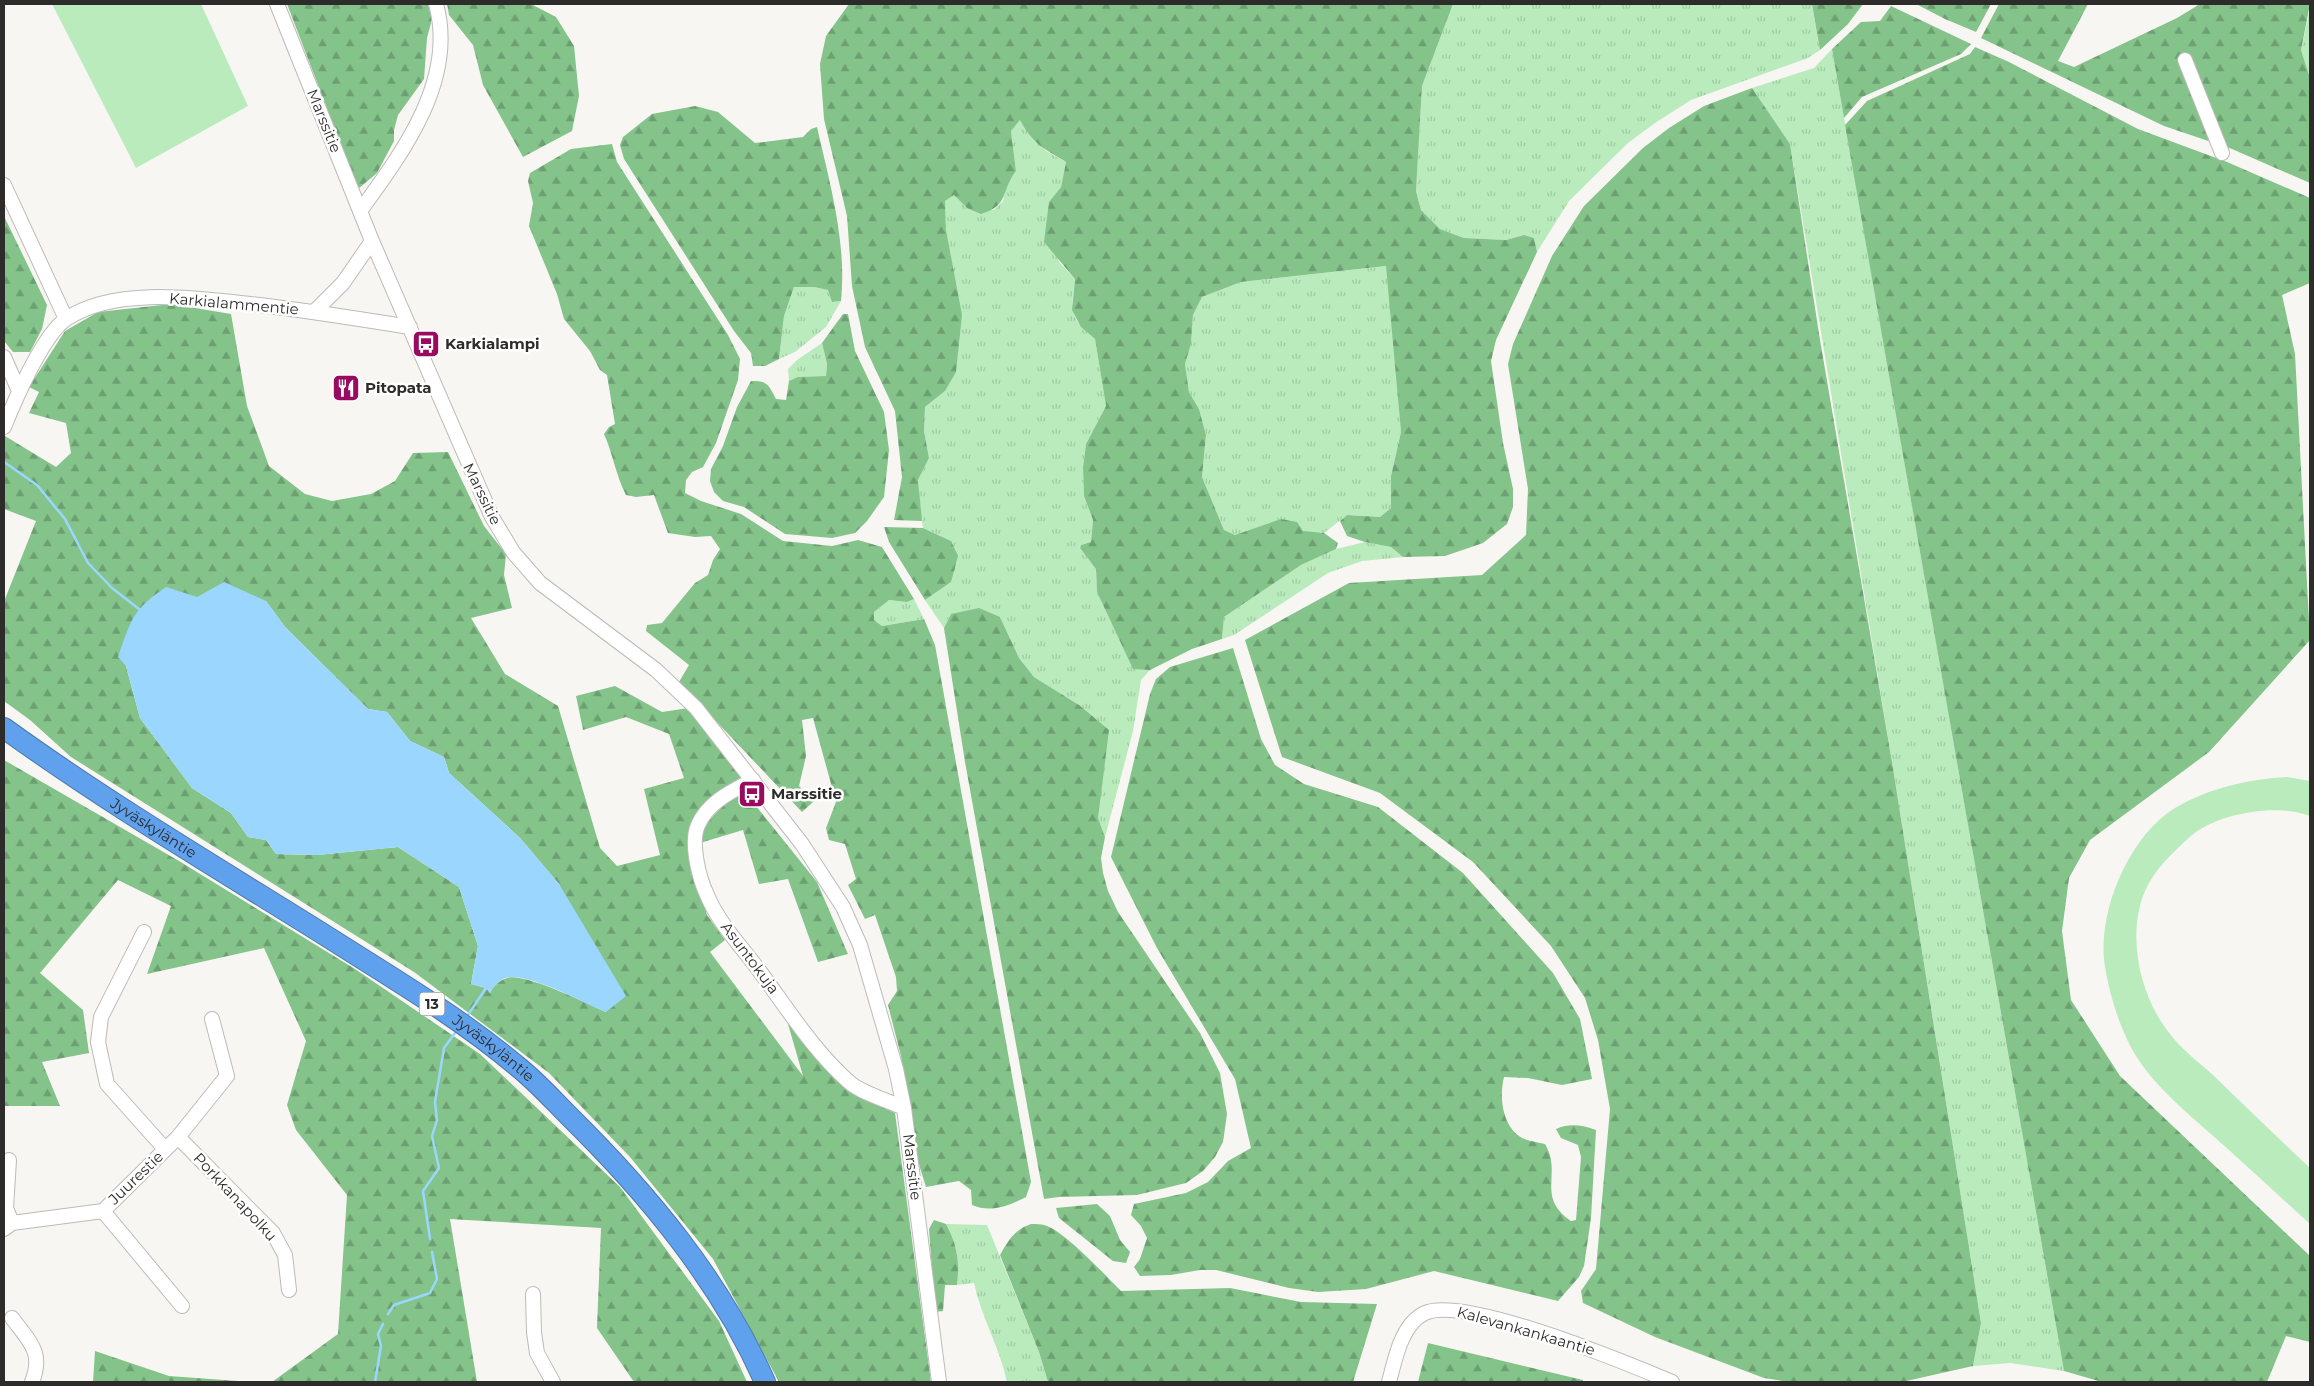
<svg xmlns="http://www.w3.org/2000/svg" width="2314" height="1386" font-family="Montserrat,sans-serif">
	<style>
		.grass { fill: url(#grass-tufts) }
		.forest { fill: url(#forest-firs); fill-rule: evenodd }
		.pitch { fill: #b9ebbd }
		.water { fill: #9bd6ff }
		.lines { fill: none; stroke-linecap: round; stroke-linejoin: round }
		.stream { stroke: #9bd6ff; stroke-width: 2.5 }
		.minor-casing { stroke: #bdbab8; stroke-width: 16 }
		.highway-casing { stroke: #4e78a8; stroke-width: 22 }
		.minor { stroke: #fff; stroke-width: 14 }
		.highway { stroke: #5fa1ec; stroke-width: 20 }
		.labels { text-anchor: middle; stroke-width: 5; stroke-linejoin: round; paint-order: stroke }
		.shield { fill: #fff; stroke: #6c6b6b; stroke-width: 1 }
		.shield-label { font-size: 14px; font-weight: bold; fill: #2d2c2b }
		.street-label { font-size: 15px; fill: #2d2c2b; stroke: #fff }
		.poi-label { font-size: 15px; font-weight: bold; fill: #2d2c2b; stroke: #fff; text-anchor: start }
	</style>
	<defs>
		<pattern id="grass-tufts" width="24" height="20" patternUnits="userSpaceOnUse" patternTransform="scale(1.25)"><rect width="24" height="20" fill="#b9ebbd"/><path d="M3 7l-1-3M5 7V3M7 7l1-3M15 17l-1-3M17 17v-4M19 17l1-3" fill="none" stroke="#9fcaa3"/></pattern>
		<pattern id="forest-firs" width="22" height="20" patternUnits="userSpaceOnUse" patternTransform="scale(1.25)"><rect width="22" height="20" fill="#84c38a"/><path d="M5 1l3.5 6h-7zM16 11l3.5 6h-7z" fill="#6c9f71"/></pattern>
	</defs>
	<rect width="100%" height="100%" fill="#f8f6f3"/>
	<path class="grass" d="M1453 4H1812L1820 50 1808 58 1691 100 1655 123 1628 143 1569 201 1537 252 1534 238 1524 235 1506 240 1464 238 1440 229 1421 210 1416 191 1422 86Z
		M2310 8V78L2301 50Z
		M1832 49 2064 1371 2010 1363 1973 1366 1981 1323 1892 762 1790 144 1752 88 1814 68Z
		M1020 120 1046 151 1066 162 1061 187 1049 202 1059 262 1075 279C1071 311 1069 317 1095 339L1106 406 1086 444 1083 467 1084 496 1093 520 1091 542 1081 545 1080 548 1096 569 1097 592 1133 668 1150 670 1141 680 1133 731 1105 837 1098 818 1100 789 1079 705 1034 677 1019 658 1000 617 951 614 944 628 925 600 951 582V541L923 528 919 503 918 480 929 458 924 431 925 407 945 391 952 268 946 230 945 201 954 195 967 208 994 210 1003 201 1007 183 1016 171 1011 131Z
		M1387 266 1401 432 1391 476V508L1380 517 1347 515 1324 533 1253 530 1235 535 1224 530 1202 477 1206 435 1199 409 1189 392 1185 364 1191 344 1193 315 1202 297 1241 282Z
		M794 287H814L829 290 832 302 841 301 826 327 795 352 779 359 784 316Z
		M822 343 827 364 826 376 799 377 789 381 788 369 797 360Z
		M1365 542 1391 547 1403 557 1362 561 1328 573 1234 635 1222 639 1224 617 1301 565 1336 549Z
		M914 599 924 619 882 626 874 620V612L889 600 907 602Z
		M946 1224 987 1225 1039 1352 1048 1382H1007C1000 1348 981 1317 974 1283L957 1285C960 1262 957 1244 946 1224Z"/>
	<path class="forest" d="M287 4H428L432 19 427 38 424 79 398 115 394 130V141L377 173 358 189Z
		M447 4H531L556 17 574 46 579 96 572 131 523 157 483 85 473 45 449 15Z
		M849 4H1453L1422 86 1416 191 1421 210 1440 229 1464 238 1506 240 1524 235 1534 238 1537 252 1496 340 1491 361 1503 443 1513 489V507L1507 524 1483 543 1445 556 1403 557 1391 547 1365 542 1347 536 1340 521 1347 515 1380 517 1391 508V476L1401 432 1386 266 1241 282 1202 297 1193 315 1191 344 1185 364 1189 392 1199 409 1206 435 1202 477 1224 530 1235 535 1281 519 1297 522 1303 531 1324 533 1338 543 1336 549 1301 565 1224 617 1222 639 1192 649 1150 670 1133 669 1097 592 1096 569 1080 548 1081 545 1091 542 1093 520 1084 496 1083 467 1086 444 1106 406 1095 339 1081 327 1072 310 1075 279 1044 242 1049 202 1061 187 1066 162C1042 147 1034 145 1020 120L1011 131 1016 171C1000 192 1010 205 981 214L967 208 954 195 945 201 946 230 962 315 956 372 945 391 925 407 924 431 929 458 918 480 922 521 894 520 902 477 895 411 865 347 852 286 847 216 824 119 820 64 826 36Z
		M1812 4H1863L1848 24 1820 50Z
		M1916 4H1991L1976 32 1945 19Z
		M1999 4H2088L2058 61 2074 67 2177 18 2200 4H2310L2301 50 2310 78V183L2232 149 2164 126 1981 38Z
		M1891 6 1971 44 1961 54 1862 97 1844 118 1832 49 1861 22 1880 21Z
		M1975 47 2009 62 2138 129 2227 162 2310 198V283L2282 295 2295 354 2310 640 2209 752 2090 840 2069 878 2062 931 2071 1000 2120 1076 2310 1256V1342L2286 1336 2267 1382H2102L2064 1371 1845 125 1867 101 1970 54Z
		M1752 88 1790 144 1819 334 1892 762 1981 1323 1973 1366 1902 1382H1790L1764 1378 1655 1337 1583 1303 1581 1291 1596 1269 1610 1109 1598 1040 1585 998 1551 946 1473 862 1380 793 1282 757 1245 640 1349 583 1482 575 1526 535 1528 489 1508 364 1513 344 1552 256 1584 206 1643 148 1669 128 1704 106Z
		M695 106 718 112 755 143 803 137 811 129 817 127C830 184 847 243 841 301L832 302 828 290 814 287H794L784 316 779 359 765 366H753L751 353 734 331 624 159 620 145 623 137 652 114Z
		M612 144 617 162 728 335 740 359 738 380 716 443 703 467 692 472 686 480 685 493 701 501 741 514 783 541 832 546 858 540 882 547 914 599 907 602 889 600 874 612V620L882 626 924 619 935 645 1031 1182 1026 1197C1009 1206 990 1213 972 1205L971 1190 959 1181 926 1187 912 1142 901 1056 888 1005 897 991 896 977 875 915 865 919 848 885 856 879 845 844 829 840 826 828 836 802 813 718 802 720 806 756 799 786 814 801 802 812 679 682 689 665 646 631 647 625 662 623 695 583 708 575 713 560 720 549 711 536 695 537 668 533 654 495 636 497 626 495C616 476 613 454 604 434L609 427 615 424 607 375 600 370 590 351 564 319 557 294 529 226 533 203 528 181 530 173 571 149Z
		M4 216 47 305 42 329 30 352H13L4 341Z
		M171 304 231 314 247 406 269 466 305 494 332 501 371 494 395 481 413 453 448 452 484 526 506 554 504 575 512 608 471 618 505 674 558 706 600 848 617 866 660 855 644 789 684 778 669 734 626 717 583 730 576 696 615 686 662 712 689 708 744 779 701 808 695 873 707 915 725 940 710 952 803 1076 786 1017 808 1048 851 1092 895 1113 931 1382H779L713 1259 630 1157 549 1073 414 972 71 757 30 720 4 701V598L5 599 36 521 4 509V439L5 436 56 467 71 453 66 423 29 413 39 392 29 387 65 331 98 312ZM266 601 285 627 368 709 387 712 410 741 444 757 449 773 520 838 559 884 606 1012C588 1004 524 972 507 978 500 980 493 986 490 993L486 988 471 984 478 946 459 887 398 847 317 855 276 854 266 840 248 837 231 813 192 788 140 718 126 666Z
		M843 314H848L855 351 884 412 889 450 884 497 867 521 855 533 832 538 785 534 744 507 723 501 714 492 710 481 711 469 723 446 737 407 751 381C768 381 768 384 776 399L786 400 789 381 798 377 826 376 827 364 822 343Z
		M884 527 923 528 951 541 958 556 951 582 925 600 889 542Z
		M979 608 1000 617 1019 658 1034 677 1079 705 1109 730 1098 818 1105 837 1101 858 1103 873 1108 891 1118 912 1200 1033 1220 1073 1227 1114 1223 1142 1215 1157 1203 1171 1186 1183 1137 1195 1059 1197 1044 1199 965 762 944 628 951 614Z
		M1233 648 1261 739 1275 765 1304 784 1378 807 1463 873 1553 973 1580 1019 1592 1079 1562 1085 1528 1078 1504 1077C1499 1097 1502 1126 1522 1138 1528 1141 1538 1142 1545 1144 1563 1174 1535 1196 1571 1221L1576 1220 1581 1157 1578 1145 1561 1138 1556 1129C1570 1123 1582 1125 1596 1130L1591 1218 1584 1266 1579 1277 1558 1301 1434 1271 1366 1289 1318 1292 1289 1288 1216 1270H1200L1171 1275 1140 1276 1134 1267 1140 1259 1147 1238 1141 1226 1131 1215 1134 1204 1186 1193 1208 1182 1228 1161 1251 1148 1235 1079 1157 948 1111 857 1150 694 1156 679 1170 667Z
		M4 760 179 861 355 969 480 1054 620 1187 719 1321 747 1382H634L597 1328 601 1228 450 1219 477 1382H272L338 1334 347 1195 296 1130 287 1105 306 1041 264 948 147 974 171 906 118 880 40 973 83 1010 89 1053 42 1062 60 1106H4Z
		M744 791 817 882 848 954 818 962 788 879 759 884 743 830 700 843C705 817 723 806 744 791Z
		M1097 1204 1110 1216 1120 1240 1130 1252 1126 1263 1113 1261 1059 1218 1056 1208Z
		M934 1220 946 1224C957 1244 960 1262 957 1285H945L943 1311 935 1312 929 1229Z
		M1031 1224C1036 1224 1042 1224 1047 1226 1067 1234 1105 1275 1121 1291L1230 1288 1301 1302 1377 1304 1353 1382H1048L1039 1352 1000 1255C1008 1241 1015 1229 1031 1224Z
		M1428 1343 1583 1380V1382H1418Z
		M95 1351 169 1376 252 1382H93Z"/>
	<path class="pitch" d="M52 4H201L248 106 136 168Z
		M2287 777 2310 781V816C2279 803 2217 813 2191 836 2174 851 2154 870 2145 891 2126 936 2140 997 2170 1034 2182 1050 2200 1063 2214 1076 2246 1107 2278 1138 2310 1168V1224C2277 1194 2245 1164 2212 1135 2186 1112 2157 1088 2138 1059 2121 1033 2110 997 2105 967 2096 913 2129 836 2175 808 2209 788 2249 779 2287 777Z"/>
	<path class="water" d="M224 582 266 601 285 627 368 709 387 712 410 741 444 757 449 773 520 838 559 884 626 996 606 1012C581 1002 536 976 510 977 502 977 493 986 490 993L486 988 471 984 478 946 459 887 398 847 317 855 276 854 266 840 248 837 231 813 192 788 140 718 126 666 118 657C131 620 132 610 166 587L197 597Z"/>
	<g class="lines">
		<path class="stream" d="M4 462 37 485 65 519 88 563 112 588 139 609
			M466 1018 486 988
			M430 1239 423 1191 439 1168 432 1136 437 1120 435 1102 444 1048 455 1033
			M388 1314 394 1305 430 1293 437 1279 432 1252
			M375 1382 381 1346 378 1334 383 1324"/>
		<g class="minor-casing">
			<path id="minor" d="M277 4 372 241 492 517 513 552 540 583 656 670 696 708 802 844 843 907 860 945 896 1069 904 1108 939 1382
				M2185 60 2222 153
				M4 185 66 319
				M360 211C403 152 457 80 436 4
				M314 312 343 283 372 241
				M4 357 19 391
				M4 427C15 400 43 335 66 319 116 285 203 299 260 305 310 311 360 319 410 327
				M753 780C732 791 708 802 698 825 690 843 699 878 707 895 719 924 743 948 761 973 789 1011 814 1051 849 1082 861 1093 889 1101 904 1108
				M144 932 101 1017 98 1042 107 1084 165 1149
				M178 1137 273 1233 285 1255 289 1290
				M9 1160 6 1208 12 1223
				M103 1211 182 1306
				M4 1229 12 1223 103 1211 178 1137 227 1076 212 1019
				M533 1294 534 1332 537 1353 553 1382
				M12 1318C29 1341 44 1352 32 1382
				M1389 1382C1395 1360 1401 1324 1425 1313 1464 1295 1629 1364 1672 1382"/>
		</g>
		<g class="highway-casing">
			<g id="highway">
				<path id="s1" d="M4 728C109 804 221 870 331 939 394 979 460 1018 517 1066 536 1081 552 1099 569 1116 647 1193 720 1280 765 1382"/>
			</g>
		</g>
		<use href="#minor" class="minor"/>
		<use href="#highway" class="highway"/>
	</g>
	<defs>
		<g id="bus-square" transform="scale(1.4375)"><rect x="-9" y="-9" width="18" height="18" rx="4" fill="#980b60" stroke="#fff"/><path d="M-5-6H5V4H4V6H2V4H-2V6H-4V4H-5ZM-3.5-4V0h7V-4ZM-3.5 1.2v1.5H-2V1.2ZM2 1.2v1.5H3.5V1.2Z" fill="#fff"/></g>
		<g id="restaurant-square" transform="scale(1.4375)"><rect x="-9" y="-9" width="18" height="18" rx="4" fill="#980b60" stroke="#fff"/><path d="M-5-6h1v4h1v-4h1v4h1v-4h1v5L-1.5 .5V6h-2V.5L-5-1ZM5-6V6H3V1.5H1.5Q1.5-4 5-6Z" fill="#fff"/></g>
	</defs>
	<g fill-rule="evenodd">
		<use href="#bus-square" x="426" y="344"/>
		<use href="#restaurant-square" x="346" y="388"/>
		<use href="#bus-square" x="752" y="794"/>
	</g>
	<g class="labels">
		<rect class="shield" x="419.5" y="992.5" width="25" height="23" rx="4"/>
		<g class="shield-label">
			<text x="432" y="1009">13</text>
		</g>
		<g class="street-label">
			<text transform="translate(324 121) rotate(68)" y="5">Marssitie</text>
			<text transform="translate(234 304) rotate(5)" y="5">Karkialammentie</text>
			<text transform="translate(482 494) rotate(64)" y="5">Marssitie</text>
			<text dy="5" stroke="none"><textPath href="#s1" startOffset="180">Jyväskyläntie</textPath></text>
			<text transform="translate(750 958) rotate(53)" y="5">Asuntokuja</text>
			<text dy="5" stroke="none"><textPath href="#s1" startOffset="585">Jyväskyläntie</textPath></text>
			<text transform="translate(912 1167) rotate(83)" y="5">Marssitie</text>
			<text transform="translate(136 1178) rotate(-44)" y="5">Juurestie</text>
			<text transform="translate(235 1197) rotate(47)" y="5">Porkkanapolku</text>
			<text transform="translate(1526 1331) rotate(16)" y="5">Kalevankankaantie</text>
		</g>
		<g class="poi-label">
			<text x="445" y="349">Karkialampi</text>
			<text x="365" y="393">Pitopata</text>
			<text x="771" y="799">Marssitie</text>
		</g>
	</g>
	<rect width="2314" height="1386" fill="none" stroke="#2d2c2b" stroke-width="10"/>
</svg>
